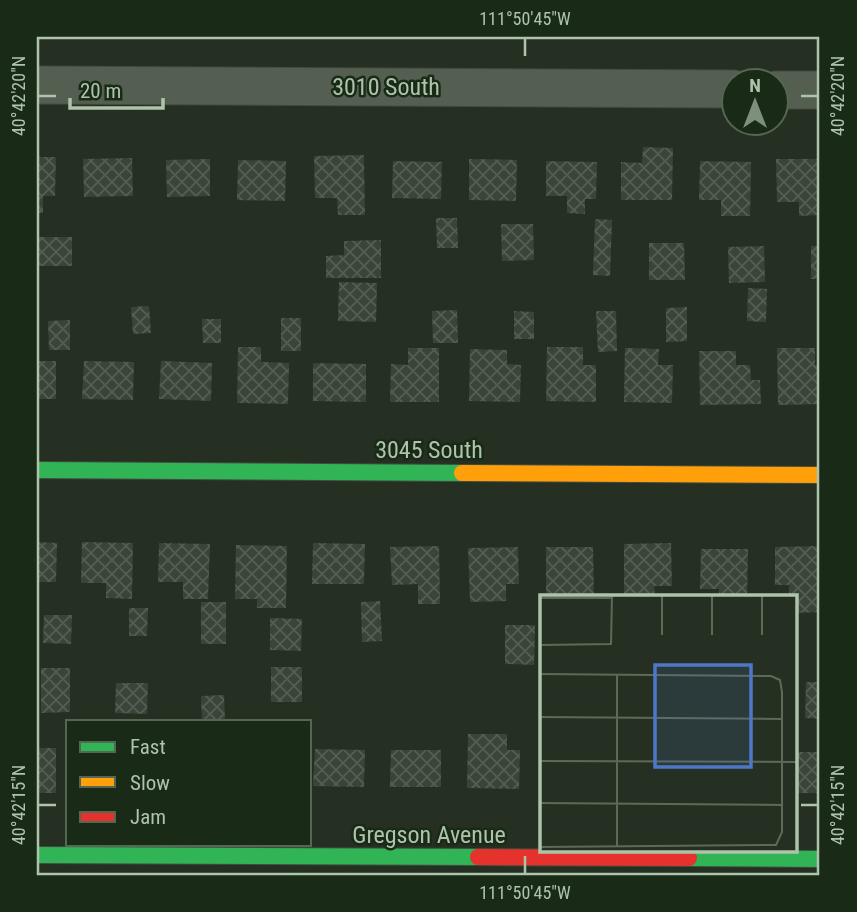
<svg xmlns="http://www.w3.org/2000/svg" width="857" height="912" font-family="'Roboto Condensed',sans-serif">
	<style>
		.building { fill: url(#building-cross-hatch) }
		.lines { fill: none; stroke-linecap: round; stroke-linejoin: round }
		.street-casing { stroke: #424b41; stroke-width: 39 }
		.fast-casing { stroke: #424b41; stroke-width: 18 }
		.slow-casing { stroke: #424b41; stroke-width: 18 }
		.jam-casing { stroke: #424b41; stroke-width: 18 }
		.street { stroke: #545f52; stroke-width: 37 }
		.fast { stroke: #30b455; stroke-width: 16 }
		.slow { stroke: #ff9f0a; stroke-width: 16 }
		.jam { stroke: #e5322d; stroke-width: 16 }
		.ticks { fill: none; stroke: #adc3ab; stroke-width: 2.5 }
		.labels { text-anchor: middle; stroke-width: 5; stroke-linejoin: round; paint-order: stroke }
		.street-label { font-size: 24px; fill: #adc3ab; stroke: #192a17 }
		.inset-road { fill: none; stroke: #5b6b59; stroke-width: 2 }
		.view { fill: #4f77c8; fill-opacity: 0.15; stroke: #4f77c8; stroke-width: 3.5 }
		.inset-edge { fill: none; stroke: #adc3ab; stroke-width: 3.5 }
		.neatline { fill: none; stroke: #adc3ab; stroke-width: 2.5 }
		.ticks-label { font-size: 18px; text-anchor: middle; fill: #adc3ab }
	</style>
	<defs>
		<pattern id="building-cross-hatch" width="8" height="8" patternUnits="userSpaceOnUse" patternTransform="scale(1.75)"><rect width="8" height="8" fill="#3a4539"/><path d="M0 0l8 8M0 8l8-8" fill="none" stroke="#545e53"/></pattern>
	</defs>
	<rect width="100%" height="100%" fill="#253023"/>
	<path class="building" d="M643 147 673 148 672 200H621V162L642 163Z
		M364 155 365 215H338L337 198H315L314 156Z
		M37 157H56L55 196H43V213H37Z
		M132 158 133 196 84 197 83 159Z
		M210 159V196L167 197 166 160Z
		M469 159 517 160 516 201 469 200Z
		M776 159H820V215L799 216V202H777Z
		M238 160 286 161 285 201 237 200Z
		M393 161 442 162 441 199 392 198Z
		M546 161 597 162 596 199H585V214L567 213V196H546Z
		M700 161 751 162 750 216H721V200H699Z
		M436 218H457L458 248H437Z
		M595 219 612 220 610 276 593 275Z
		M501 224H533L534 260 502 261Z
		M37 237H72V266H37Z
		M381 240V278H326V256L344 255V241Z
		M649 243H684L685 280H649Z
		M764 246 765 282 729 283 728 247Z
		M811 246H820V279H811Z
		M339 282 377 283 376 322 338 321Z
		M748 288 767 289 766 322 747 321Z
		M149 306 151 333 133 334 131 307Z
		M687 307V341L666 342V308Z
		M457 310 458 343H433L432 311Z
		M514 311 534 312V339H514Z
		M596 311H616L617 351 598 352Z
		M281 318H301V351H281Z
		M202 319H221V343H203Z
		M70 320V350H49L48 321Z
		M238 347H261V362L289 363 288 404 237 403Z
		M547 347H583V365H596V402L546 401Z
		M408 348H439V402H390L391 364 408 365Z
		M625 348 659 349 658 365H673L672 403 624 402Z
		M777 348H815V365H820V404L778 405Z
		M470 349 507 350V364L521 365 520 402 469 401Z
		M699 351H736V365H750L751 380H760L761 404 700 405Z
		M37 361H56V399H37Z
		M84 361 134 362 133 400 82 399Z
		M161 361 212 363 211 401 159 399Z
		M313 363 366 364V402L313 401Z
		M37 542 57 543 56 582H37Z
		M82 542 133 543 132 599 106 598V583H81Z
		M159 543 210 544 208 599H183V582H158Z
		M313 543 365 544 364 584H312Z
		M671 543 672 586H654L655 597H624V544Z
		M236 545 287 546 286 608H257V599H235Z
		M439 546 440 604H418V584L392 585 390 547Z
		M820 546V612L796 613V597H789V585H775V547Z
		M518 547 519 584H506V601L470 602 468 548Z
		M546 547H593L594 597H546Z
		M701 549H748L747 597H719V589H700Z
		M380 601 382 641 362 642 361 602Z
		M201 602H226V644H201Z
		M129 608H148L147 636H129Z
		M44 615H72L71 644 43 643Z
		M270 618 302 619 301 651 270 650Z
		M505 625H535L534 665 505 664Z
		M271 667H302V702H271Z
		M41 668H70V712L41 713Z
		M806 682H820V719L805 718Z
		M116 683H148L147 714 115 713Z
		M224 695 225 721H202L201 696Z
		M468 734H507V750H520L519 789 467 788Z
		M37 748H56V793H37Z
		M315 749 365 750 364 787 313 786Z
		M391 750H441V787H390Z
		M796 752H820V793H796Z"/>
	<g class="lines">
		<g class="street-casing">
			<path id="street" d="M37 85 734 89
				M776 90H820"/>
		</g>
		<g class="fast-casing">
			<path id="fast" d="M37 470 462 473
				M37 855 478 857
				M689 858 820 859"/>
		</g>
		<g class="slow-casing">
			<path id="slow" d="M462 473 820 475"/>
		</g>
		<g class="jam-casing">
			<path id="jam" d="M478 857 689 858"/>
		</g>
		<use href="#street" class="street"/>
		<use href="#fast" class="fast"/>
		<use href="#slow" class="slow"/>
		<use href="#jam" class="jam"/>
	</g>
	<path class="ticks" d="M525 38V56M38 96H56M801 96H818M38 805H56M801 805H818M525 856V874"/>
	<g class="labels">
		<g class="street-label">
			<text x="386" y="95">3010 South</text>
			<text x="429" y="458">3045 South</text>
			<text x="429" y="843">Gregson Avenue</text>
		</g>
	</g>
	<g transform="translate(540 595)">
		<rect width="257" height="257" fill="#253023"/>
		<path class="inset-road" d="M122 0V40M172 0V40M222 0V40M0 3H72M0 50 71 49 72 0M0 79 231 81 240 85 242 97V237L236 250 0 252M0 122 242 124M0 166 258 167M0 208 242 210M77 252V80"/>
		<path class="view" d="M115 70H211V172H115Z"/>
		<rect width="257" height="257" class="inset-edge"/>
	</g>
	<rect width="857" height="912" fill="none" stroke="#192a17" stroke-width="77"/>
	<rect x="66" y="720" width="245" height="126" fill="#192a17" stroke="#546752" stroke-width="2"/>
	<rect x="80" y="742" width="35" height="10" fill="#30b455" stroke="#546752" stroke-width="2"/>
	<text x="130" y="754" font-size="21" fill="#adc3ab">Fast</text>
	<rect x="80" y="777" width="35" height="10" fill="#ff9f0a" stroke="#546752" stroke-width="2"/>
	<text x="130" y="790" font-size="21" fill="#adc3ab">Slow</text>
	<rect x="80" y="812" width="35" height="10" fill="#e5322d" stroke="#546752" stroke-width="2"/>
	<text x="130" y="824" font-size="21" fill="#adc3ab">Jam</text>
	<g transform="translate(755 102)"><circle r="33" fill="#192a17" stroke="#546752" stroke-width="2"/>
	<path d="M0-5L12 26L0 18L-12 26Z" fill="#7d907b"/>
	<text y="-10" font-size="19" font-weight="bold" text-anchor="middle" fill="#adc3ab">N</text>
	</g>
	<path d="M70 98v10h93v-10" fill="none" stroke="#adc3ab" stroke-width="3.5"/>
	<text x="80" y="98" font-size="21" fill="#adc3ab" stroke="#192a17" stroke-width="5" paint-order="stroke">20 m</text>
	<rect x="38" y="38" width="780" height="836" class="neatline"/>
	<g class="ticks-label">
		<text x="525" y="25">111°50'45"W</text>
		<text transform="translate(19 96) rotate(-90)" y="6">40°42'20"N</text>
		<text transform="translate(838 96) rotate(-90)" y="6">40°42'20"N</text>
		<text transform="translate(19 805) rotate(-90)" y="6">40°42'15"N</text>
		<text transform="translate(838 805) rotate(-90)" y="6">40°42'15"N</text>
		<text x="525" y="899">111°50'45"W</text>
	</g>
</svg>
